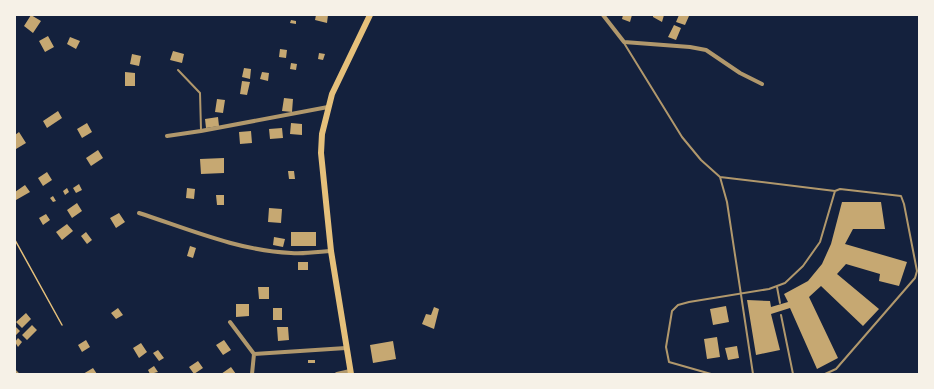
<svg xmlns="http://www.w3.org/2000/svg" width="934" height="389" font-family="Roboto,sans-serif">
	<style>
		.building { fill: #c6a872 }
		.lines { fill: none; stroke-linecap: round; stroke-linejoin: round }
		.path { stroke: #e5c07b; stroke-width: 1.5 }
		.service { stroke: #b1986c; stroke-width: 2 }
		.minor { stroke: #b1986c; stroke-width: 4 }
		.secondary { stroke: #e5c07b; stroke-width: 6 }
	</style>
	<rect width="100%" height="100%" fill="#14213d"/>
	<path class="building" d="M31 15 41 21 33 33 24 26Z
		M316 15H328L327 23 315 20Z
		M623 15H632L630 22 622 19Z
		M653 15H664L662 22 653 17Z
		M679 15 689 16 685 25 676 22Z
		M291 20 296 21V24L290 23Z
		M674 25 681 28 676 40 668 37Z
		M48 36 54 47 45 52 39 41Z
		M70 37 80 41 76 49 67 44Z
		M280 49 287 50 286 58 279 57Z
		M173 51 184 54 182 63 170 60Z
		M319 53 325 54 323 60 318 59Z
		M132 54 141 56 139 66 130 64Z
		M291 63 297 64 296 70 290 69Z
		M244 68 251 69 250 79 242 77Z
		M125 72 135 73V86H125Z
		M262 72 269 73 268 81 260 79Z
		M242 81 250 82 247 95 240 94Z
		M284 98 293 99 292 112 282 111Z
		M217 99 225 100 223 113 215 112Z
		M58 111 62 118 47 128 43 121Z
		M218 117 219 126 206 128 205 119Z
		M87 123 92 132 82 138 77 129Z
		M291 123 302 124V135L290 134Z
		M282 128 283 138 270 139 269 129Z
		M251 131 252 143 240 144 239 132Z
		M19 132 26 143 16 149 15 135Z
		M98 150 103 158 91 166 86 158Z
		M224 158V173L201 174 200 159Z
		M288 171H294L295 179H289Z
		M47 172 52 180 43 186 38 178Z
		M79 184 82 190 76 193 73 188Z
		M25 185 30 192 16 200 15 192Z
		M67 188 69 192 65 195 63 191Z
		M187 188 195 189 194 199 186 198Z
		M216 195H224V205H217Z
		M53 196 56 201 53 202 50 198Z
		M842 202H881L885 229H853L845 244 907 262 899 286 879 281 880 274 846 264 837 274 879 309 863 326 821 286 809 297 838 358 817 369 790 308 771 314 780 350 756 355 747 300 770 301 771 307 788 302 784 294 808 281 822 264 831 244Z
		M77 203 82 211 72 218 67 210Z
		M269 208 282 209 281 223 268 222Z
		M119 213 125 222 116 228 110 218Z
		M46 214 50 220 43 225 39 218Z
		M67 224 73 231 62 240 56 232Z
		M86 232 92 240 87 244 81 236Z
		M291 232H316V246H291Z
		M274 237 285 239 283 247 273 245Z
		M190 246 196 248 193 258 187 256Z
		M298 262H308V270H298Z
		M258 287H269V299H259Z
		M236 304H249V316L236 317Z
		M726 306 729 322 713 325 710 309Z
		M434 307 439 309 434 329 422 324 426 314 431 315Z
		M118 308 123 315 116 319 111 313Z
		M273 308H282V320H273Z
		M26 313 31 319 22 328 16 322Z
		M32 325 37 330 27 340 22 335Z
		M15 326 20 331 15 336Z
		M277 327H288L289 340 278 341Z
		M717 337 720 357 707 359 704 339Z
		M18 338 22 342 18 347 15 342Z
		M86 340 90 347 82 352 78 345Z
		M224 340 231 350 223 355 216 345Z
		M393 341 396 359 373 363 370 345Z
		M141 343 147 352 139 358 133 348Z
		M737 346 739 358 728 360 725 348Z
		M158 350 164 358 159 361 153 353Z
		M308 360H315V363H308Z
		M198 361 203 368 194 374 189 367Z
		M154 366 158 372 150 374 148 370Z
		M231 367 236 374H221Z
		M93 368 97 374H83Z"/>
	<g class="lines">
		<path class="path" d="M15 240 62 325"/>
		<path class="service" d="M624 43 682 137 701 160 720 177 727 202 753 374
			M178 70 200 93 201 130
			M720 177 835 191
			M777 287 780 303
			M781 315 793 374
			M711 374 669 362 666 347 672 311 678 305 689 302 769 289 785 283 803 266 820 242 835 191 840 189 901 196 904 204 917 271 915 278 836 369 825 374"/>
		<path class="minor" d="M603 15 624 42 690 47 706 50 740 73 762 84
			M167 136 201 131 328 107
			M139 213C188 229 240 251 291 253 305 254 318 252 331 251
			M230 322 254 354 252 374
			M254 354 346 348
			M15 372 17 374
			M337 374 350 371"/>
		<path class="secondary" d="M351 374 331 251 321 153 322 134 332 94 370 15"/>
	</g>
	<rect width="934" height="389" fill="none" stroke="#f6f1e7" stroke-width="32"/>
</svg>
